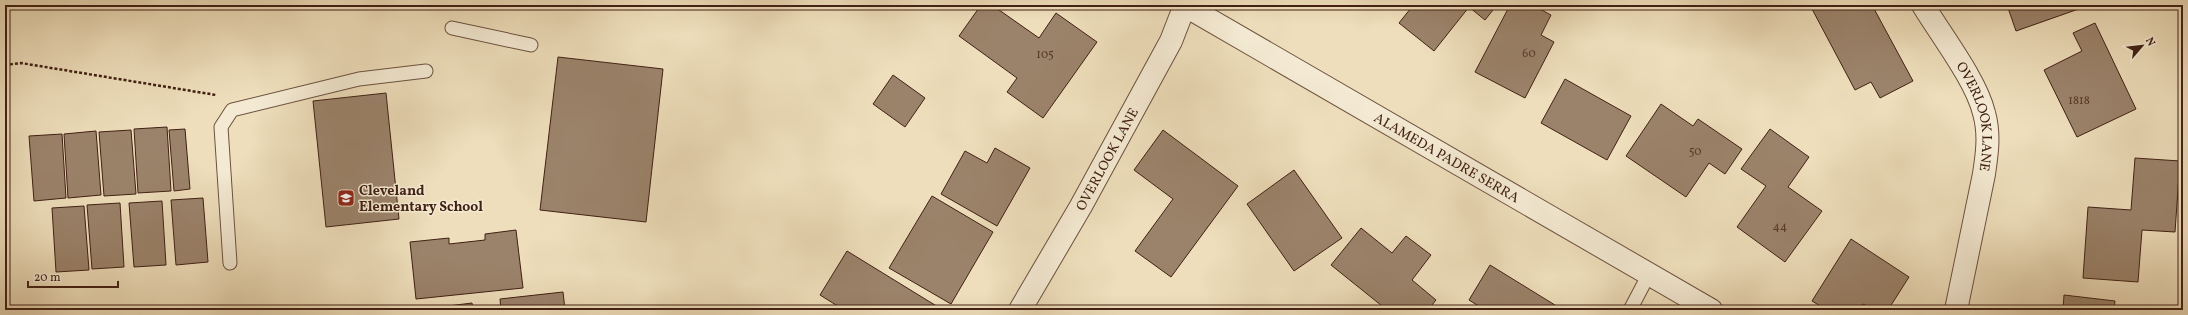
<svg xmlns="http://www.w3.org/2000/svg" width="2188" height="315" font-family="Vollkorn,serif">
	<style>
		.building { fill: #9b836b; stroke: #412014 }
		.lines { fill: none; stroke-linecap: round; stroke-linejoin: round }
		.service-casing { stroke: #6c503e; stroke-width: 15 }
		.minor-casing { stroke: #6c503e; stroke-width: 24 }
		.tertiary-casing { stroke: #6c503e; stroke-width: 24 }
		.path { stroke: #412014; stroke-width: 2.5; stroke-dasharray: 3 2; stroke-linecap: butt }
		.service { stroke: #f4ead3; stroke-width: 13 }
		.minor { stroke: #f4ead3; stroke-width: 22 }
		.tertiary { stroke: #f4ead3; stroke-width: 22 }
		.labels { text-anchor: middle; stroke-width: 3; stroke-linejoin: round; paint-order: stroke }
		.number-label { font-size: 12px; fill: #58392a }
		.street-label { font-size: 14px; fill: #412014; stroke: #f4ead3 }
		.poi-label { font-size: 14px; font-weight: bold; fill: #412014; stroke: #f4ead3; text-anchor: start }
	</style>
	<rect width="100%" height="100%" fill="#eedebb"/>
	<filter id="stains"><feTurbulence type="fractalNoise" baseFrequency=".005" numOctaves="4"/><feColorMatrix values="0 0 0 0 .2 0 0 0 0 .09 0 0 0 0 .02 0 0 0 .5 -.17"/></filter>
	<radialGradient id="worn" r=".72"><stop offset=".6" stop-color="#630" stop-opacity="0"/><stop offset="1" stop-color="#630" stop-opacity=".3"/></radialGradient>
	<path class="building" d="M981 5H992L1039 38 1056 13 1097 42 1043 118 1007 92 1017 78 959 36Z
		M1407 5H1497L1485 20 1469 7 1434 51 1399 23 1411 8Z
		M1510 5H1532L1551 15 1541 35 1554 42 1525 98 1475 72Z
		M1820 5H1872L1913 81 1880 98 1871 82 1855 90 1812 9Z
		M2007 5H2090L2016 31Z
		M2095 23 2136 109 2077 137 2044 70 2082 51 2073 33Z
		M558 57 663 69 646 222 540 210Z
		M893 75 925 98 905 127 873 104Z
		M1565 79 1631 116 1607 160 1541 123Z
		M386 93 399 219 326 227 313 101Z
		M1661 104 1693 126 1698 119 1742 149 1725 174 1709 163 1686 197 1626 156Z
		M167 127 171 191 138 193 134 129Z
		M185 129 190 189 174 191 169 130Z
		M1770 129 1809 157 1788 187 1822 211 1785 262 1737 227 1766 186 1741 169Z
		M131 130 136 194 104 196 99 132Z
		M1163 130 1238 186 1171 277 1135 251 1173 199 1134 170Z
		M96 131 101 195 68 198 64 134Z
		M62 134 66 198 34 201 29 136Z
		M995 148 1030 168 997 226 941 194 965 151 987 163Z
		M2135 158 2180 161 2175 232 2142 230 2138 282 2083 278 2088 207 2131 210Z
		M1294 170 1342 238 1294 271 1247 204Z
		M932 196 993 232 951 304 889 268Z
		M203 198 208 262 176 265 171 200Z
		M162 201 166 265 134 267 129 203Z
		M120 203 124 267 92 269 87 205Z
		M84 206 89 270 56 272 52 208Z
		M1361 228 1392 253 1406 236 1431 255 1412 280 1436 300 1428 310H1387L1331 265Z
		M516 230 523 288 416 299 410 242 449 238V244L485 240V234Z
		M1851 239 1909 277 1888 310H1874L1863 304 1860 310H1827L1812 301Z
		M847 251 943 310H844L820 295Z
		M1490 265 1563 310H1485L1469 300Z
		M563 292 565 310H501L500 299Z
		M2064 295 2115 301 2114 310H2063Z
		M472 303 473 310H416Z"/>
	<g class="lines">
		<g class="service-casing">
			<path id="service" d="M452 28 531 45
				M230 263 221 127 232 110 359 79 426 71
				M1630 310 1649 274"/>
		</g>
		<g class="minor-casing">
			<g id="minor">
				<path id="s1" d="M1923 5C1941 35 1976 80 1984 113 1990 134 1987 154 1984 174L1956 310"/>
				<path id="s2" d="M1020 310 1081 206 1171 41 1185 5"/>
			</g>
		</g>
		<g class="tertiary-casing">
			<g id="tertiary">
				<path id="s3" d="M1184 5 1711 310"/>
			</g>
		</g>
		<path class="path" d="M5 65 21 63 216 95"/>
		<use href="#service" class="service"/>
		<use href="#minor" class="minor"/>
		<use href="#tertiary" class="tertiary"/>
	</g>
	<defs>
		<g id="school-square" transform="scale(0.9)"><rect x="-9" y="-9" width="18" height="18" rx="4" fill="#8f2418" stroke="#f4ead3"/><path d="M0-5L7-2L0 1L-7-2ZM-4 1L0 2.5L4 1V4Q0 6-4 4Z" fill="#fff"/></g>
	</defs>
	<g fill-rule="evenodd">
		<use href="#school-square" x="346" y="198"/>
	</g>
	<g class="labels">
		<g class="number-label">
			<text x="1529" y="57">60</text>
			<text x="1045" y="58">105</text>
			<text x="2079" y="104">1818</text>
			<text x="1695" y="155">50</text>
			<text x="1780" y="230">44</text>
		</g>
		<g class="street-label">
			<text dy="5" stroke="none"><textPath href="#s1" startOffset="126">OVERLOOK LANE</textPath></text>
			<text dy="5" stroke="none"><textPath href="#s3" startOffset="304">ALAMEDA PADRE SERRA</textPath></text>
			<text dy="5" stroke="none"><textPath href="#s2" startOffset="174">OVERLOOK LANE</textPath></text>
		</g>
		<g class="poi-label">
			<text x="359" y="195">Cleveland<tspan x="359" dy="16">Elementary School</tspan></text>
		</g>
	</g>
	<rect width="2188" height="315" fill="none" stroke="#eedebb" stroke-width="20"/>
	<rect x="6" y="6" width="2176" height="303" fill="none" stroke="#412014" stroke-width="2"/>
	<rect x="10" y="10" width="2168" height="295" fill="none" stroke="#412014"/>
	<g transform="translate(2142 46) rotate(62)" stroke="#f4ead3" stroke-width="3" paint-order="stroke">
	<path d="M0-3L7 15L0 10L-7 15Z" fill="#412014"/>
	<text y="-6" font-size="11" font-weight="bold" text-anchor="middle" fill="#412014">N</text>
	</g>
	<path d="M28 281v6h90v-6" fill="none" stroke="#412014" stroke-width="2"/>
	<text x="34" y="281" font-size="12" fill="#412014" stroke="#f4ead3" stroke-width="3" paint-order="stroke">20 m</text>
	<rect width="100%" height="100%" filter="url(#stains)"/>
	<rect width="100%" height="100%" fill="url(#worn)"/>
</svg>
